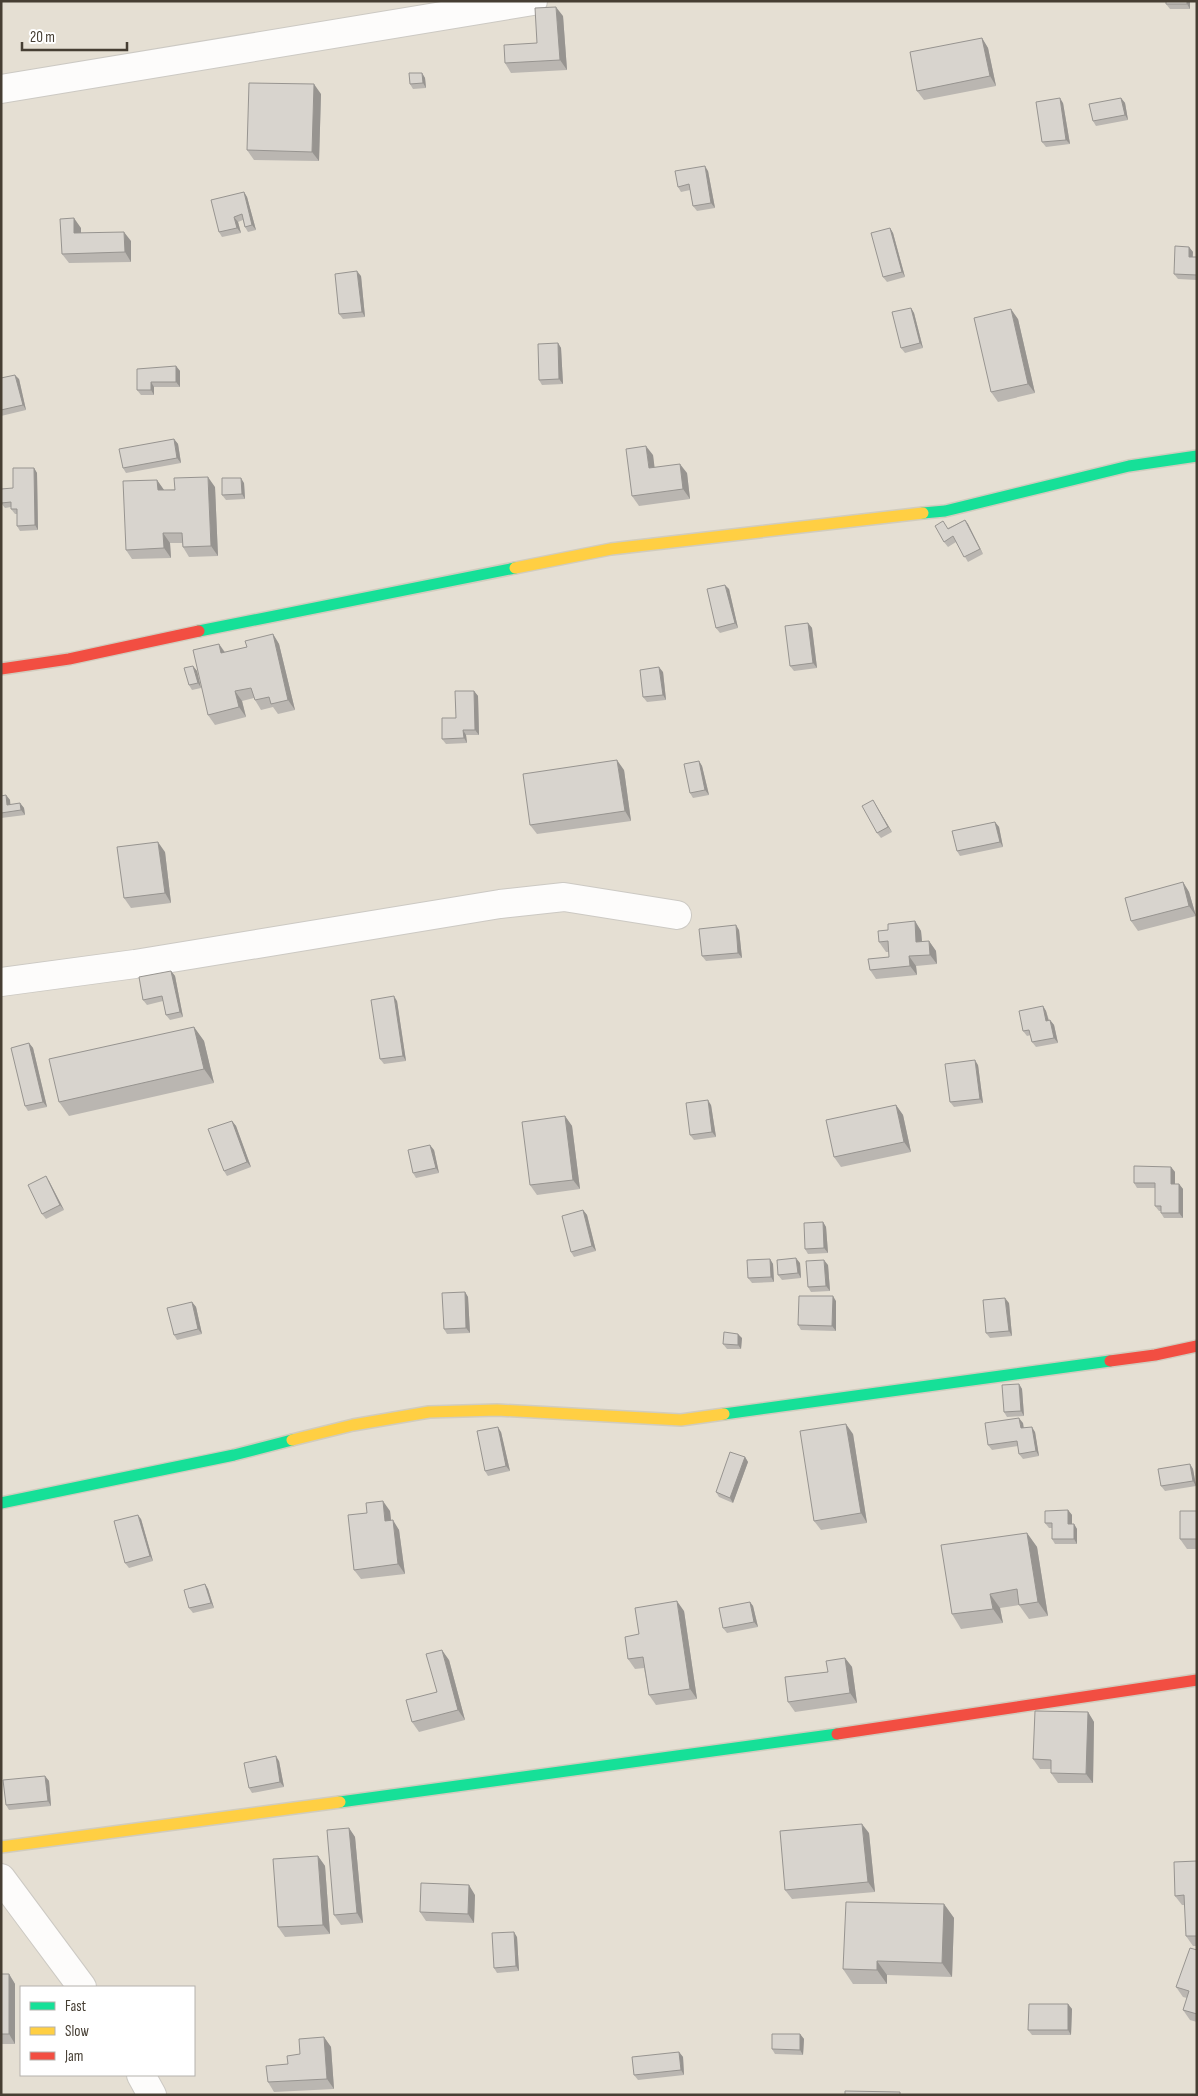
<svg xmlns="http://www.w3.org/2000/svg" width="1198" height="2096" font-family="'Sofia Sans Condensed',sans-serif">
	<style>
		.residential { fill: #e5dfd3; fill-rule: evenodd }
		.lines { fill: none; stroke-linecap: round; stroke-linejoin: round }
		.street-casing { stroke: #ccc9c3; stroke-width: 30 }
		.fast-casing { stroke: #d1ccbe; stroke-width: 14 }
		.slow-casing { stroke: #d1ccbe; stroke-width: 14 }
		.jam-casing { stroke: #d1ccbe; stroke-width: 14 }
		.street { stroke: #fdfcfb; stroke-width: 28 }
		.fast { stroke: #16e098; stroke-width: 11 }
		.slow { stroke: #ffcf43; stroke-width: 11 }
		.jam { stroke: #f24e42; stroke-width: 11 }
		.wall { fill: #bab6b1 }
		.shaded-wall { fill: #979490 }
		.building { fill: #d8d4ce; stroke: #979490 }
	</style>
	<rect width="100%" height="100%" fill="#f0ede6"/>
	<path class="residential" d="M1 1H1197V2095H1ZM21 1987H194V2075H21Z"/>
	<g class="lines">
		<g class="street-casing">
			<path id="street" d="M1 89 533 1
				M1 982 135 964 500 904 564 897 677 915
				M1 1878 82 1987
				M141 2075 152 2095"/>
		</g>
		<g class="fast-casing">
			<path id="fast" d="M923 513 945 511 1129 466 1197 456
				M199 631 515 568
				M724 1414 1110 1361
				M1 1503 234 1455 292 1440
				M340 1802 837 1734"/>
		</g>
		<g class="slow-casing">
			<path id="slow" d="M515 568 611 549 923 513
				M292 1440 353 1425 429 1412 497 1410 681 1420 724 1414
				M1 1847 340 1802"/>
		</g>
		<g class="jam-casing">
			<path id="jam" d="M1 669 69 659 199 631
				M1110 1361 1155 1355 1197 1346
				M837 1734 1197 1680"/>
		</g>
		<use href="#street" class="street"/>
		<use href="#fast" class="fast"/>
		<use href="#slow" class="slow"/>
		<use href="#jam" class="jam"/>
	</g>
	<path class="wall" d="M1166 1H1190V9H1170L1166 4Z
		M563 16 567 70 511 73 505 63 537 43Z
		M982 38 988 48 996 86 924 100 917 91Z
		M422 73 425 78 426 88 413 89 410 84Z
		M321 94 319 161 254 160 247 150Z
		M1121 98 1125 103 1128 120 1096 126 1093 121Z
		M1063 103 1070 144 1046 147 1042 142Z
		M708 171 715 208 697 211 693 206 690 190 681 192 678 187Z
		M244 192 247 197 256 230 248 232 245 227 243 220 238 222 241 233 222 237 219 232Z
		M81 228V233L131 241V262L69 263 62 254Z
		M890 228 893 233 905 277 887 282 883 277Z
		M1189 247 1193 252V257H1197V280L1178 279 1174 274Z
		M361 276 365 317 343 319 339 314Z
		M911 308 914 313 923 348 905 353 901 348Z
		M1018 319 1035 393 998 402 991 392Z
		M558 343 561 348 563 384 542 385 539 380Z
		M176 366 180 371V387H154V395H141L137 390Z
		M1 378 19 379 26 410 1 416Z
		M174 439 178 444 181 463 126 473 123 468Z
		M653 455 654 467 687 473 690 499 639 506 632 496Z
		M34 468 37 473 38 530 20 531 17 526V514H15L11 509V507L5 508 1 503 13 488Z
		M157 480 164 490 215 487 218 556 189 557 183 547 182 543H170L171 558 132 559 126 550Z
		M244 483 245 499 226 500 222 495Z
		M965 520 968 524 983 554 968 562 956 542 948 547 944 542 948 528Z
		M729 589 738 628 720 633 716 628Z
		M808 623 812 628 817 668 794 671 790 666Z
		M273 634 279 644 295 710 278 714 273 707 261 710 255 700 254 698 242 701 246 717 215 725 208 715 219 644 225 652 247 647Z
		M193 666 197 671 201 688 192 690 189 685Z
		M663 672 666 700 647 702 643 697Z
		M474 691 478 696 479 735H466L467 743 446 744 442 739Z
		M699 761 702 766 709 795 693 798 690 793Z
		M624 770 631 821 537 834 530 825Z
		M6 795 10 800V805L20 803 24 808 25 815 1 818V796Z
		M876 805 892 832 881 838 877 833Z
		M995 822 999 827 1003 847 960 856 957 851Z
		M165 852 171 903 131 908 124 898Z
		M1183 882 1189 892 1196 916 1138 931 1131 921Z
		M915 921 921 931 922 942 929 941 936 951 937 964 916 966 917 975 876 979 870 970 889 957V952H886L879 942 888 930Z
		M739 930 742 958 706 961 702 956Z
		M171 971 175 976 183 1017 170 1020 166 1015 163 1001 147 1005 143 1000Z
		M397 1001 406 1061 384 1064 380 1059Z
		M1043 1006 1046 1011 1049 1020H1050L1054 1025 1058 1043 1036 1047 1032 1042 1031 1035 1027 1036 1023 1031Z
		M194 1027 204 1041 214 1083 69 1116 59 1102Z
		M29 1043 33 1048 47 1107 28 1111 25 1106Z
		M978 1065 983 1103 954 1107 950 1102Z
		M711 1105 716 1137 694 1140 690 1135Z
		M896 1105 903 1115 911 1152 841 1167 834 1157Z
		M565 1116 572 1126 580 1189 537 1195 530 1185Z
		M232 1121 236 1126 251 1167 227 1176 224 1171Z
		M434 1150 439 1173 416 1178 413 1173Z
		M1171 1167 1175 1172V1184H1179L1183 1189V1218H1164L1161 1213V1211H1159L1155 1206V1188H1137L1134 1183Z
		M49 1181 64 1210 46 1219 42 1214Z
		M583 1210 587 1215 596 1251 574 1257 571 1252Z
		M823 1222 826 1227 828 1253 808 1254 805 1249Z
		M770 1259 773 1264 774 1282 752 1283 748 1278Z
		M800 1263 801 1278 782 1280 778 1275Z
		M828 1265 830 1291 811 1292 808 1287Z
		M465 1292 468 1297 470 1333 447 1334 444 1329Z
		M836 1301V1331L801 1330 798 1325Z
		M192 1302 196 1307 202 1334 177 1340 174 1335Z
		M1009 1303 1012 1336 990 1338 986 1333Z
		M742 1338 741 1349H727L723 1344Z
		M1019 1384 1022 1389 1024 1416 1007 1417 1004 1412Z
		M1023 1423 1024 1428 1035 1432 1039 1456 1023 1459 1019 1454 1018 1446 992 1450 988 1445Z
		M501 1432 510 1471 488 1476 485 1471Z
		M853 1434 867 1523 821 1530 814 1521Z
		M745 1457 748 1462 733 1503 719 1497 716 1492Z
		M1190 1464 1193 1469 1196 1486 1165 1491 1161 1486Z
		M1068 1510 1072 1515V1524H1074L1077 1529V1544H1055L1052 1539V1528H1049L1045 1523Z
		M390 1511 391 1520 399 1530 405 1574 361 1579 354 1570Z
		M1197 1511V1549H1187L1180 1539Z
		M141 1519 153 1561 129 1568 125 1563Z
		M1027 1533 1037 1547 1048 1616 1029 1619 1019 1605 1000 1608 1003 1623 961 1629 952 1614Z
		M205 1584 208 1589 214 1608 193 1613 189 1608Z
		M750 1602 753 1606 758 1627 727 1633 723 1628Z
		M684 1611 697 1699 656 1705 649 1695 644 1668 635 1669 628 1659 639 1634Z
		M845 1658 852 1667 857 1703 795 1712 788 1702Z
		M449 1660 465 1720 419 1732 412 1722 437 1692Z
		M1088 1712 1094 1722 1093 1783H1058L1051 1773V1769H1040L1033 1759Z
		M279 1761 284 1787 252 1793 249 1788Z
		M45 1776 49 1781 51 1806 9 1810 6 1805Z
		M349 1828 355 1837 363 1923 341 1925 334 1915Z
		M869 1833 875 1892 792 1899 785 1890Z
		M318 1856 325 1866 330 1934 285 1937 278 1927Z
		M1197 1861V1946H1193L1186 1936 1185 1905H1182L1175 1896Z
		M475 1895 474 1923 426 1921 420 1912Z
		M944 1904 954 1918 952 1977 887 1975V1984H853L843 1969Z
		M517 1937 519 1971 497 1973 494 1968Z
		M1197 1950V2022L1190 2020 1183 2010 1187 1998 1183 1997 1176 1987Z
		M1 1974H9L15 1984V2044H1Z
		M1068 2004 1072 2009 1071 2035H1032L1028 2030Z
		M800 2034 804 2039 803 2055 775 2054 772 2049Z
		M324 2037 331 2047 334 2089 274 2092 268 2082 300 2054Z
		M679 2052 683 2057 684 2075 638 2080 634 2075Z"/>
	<path class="shaded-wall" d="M1187 1H1190V9L1187 4Z
		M556 7 563 16 567 70 560 60Z
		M982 38 988 48 996 86 990 76Z
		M422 73 425 78 426 88 423 83Z
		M314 84 321 94 319 161 312 152Z
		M1060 98 1063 103 1070 144 1066 140Z
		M1121 98 1125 103 1128 120 1125 115Z
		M705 166 708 171 715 208 711 203Z
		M244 192 247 197 256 230 252 225Z
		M234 217 238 222 241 233 237 228Z
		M74 218 81 228V243L74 233Z
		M890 228 893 233 905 277 902 272Z
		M124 232 131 241V262L125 252Z
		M1189 247 1193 252 1192 262 1189 257Z
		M357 271 361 276 365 317 362 312Z
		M911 308 914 313 923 348 920 343Z
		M1011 309 1018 319 1035 393 1028 384Z
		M558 343 561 348 563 384 559 379Z
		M176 366 180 371V387L176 382Z
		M15 375 19 379 26 410 23 405Z
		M151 382 154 387V395L151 390Z
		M174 439 178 444 181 463 177 458Z
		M646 446 653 455 656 478 649 468Z
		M680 464 687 473 690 499 683 489Z
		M34 468 37 473 38 530 35 525Z
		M208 477 215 487 218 556 211 546Z
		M241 478 244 483 245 499 242 494Z
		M157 480 164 490 165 500 158 490Z
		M965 520 968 524 983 554 980 549Z
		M163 533 170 543 171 558 164 548Z
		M725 585 729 589 738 628 735 623Z
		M808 623 812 628 817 668 813 663Z
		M273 634 279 644 295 710 288 700Z
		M219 644 225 653H221Z
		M193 666 197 671 201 688 198 683Z
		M659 667 663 672 666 700 663 695Z
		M235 691 242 701 246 717 239 707Z
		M474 691 478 696 479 735 475 730Z
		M463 730 466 735 467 743 464 738Z
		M617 760 624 770 631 821 625 811Z
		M699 761 702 766 709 795 705 790Z
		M6 795 10 800 11 810 7 805Z
		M873 800 876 805 892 832 888 827Z
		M20 803 24 808 25 815 21 810Z
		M995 822 999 827 1003 847 1000 842Z
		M158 842 165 852 171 903 165 893Z
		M1183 882 1189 892 1196 916 1189 906Z
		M915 921 921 931 923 952 916 942Z
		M736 925 739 930 742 958 738 953Z
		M929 941 936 951 937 964 930 955Z
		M909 956 916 966 917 975 910 966Z
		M171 971 175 976 183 1017 180 1012Z
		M394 996 397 1001 406 1061 403 1056Z
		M1043 1006 1046 1011 1050 1026 1046 1021Z
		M1050 1020 1054 1025 1058 1043 1054 1038Z
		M194 1027 204 1041 214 1083 204 1069Z
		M29 1043 33 1048 47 1107 43 1102Z
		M975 1060 978 1065 983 1103 980 1099Z
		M708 1100 711 1105 716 1137 712 1132Z
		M896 1105 903 1115 911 1152 904 1142Z
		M565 1116 572 1126 580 1189 573 1180Z
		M232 1121 236 1126 251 1167 247 1162Z
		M430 1145 434 1150 439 1173 436 1168Z
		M1171 1167 1175 1172V1189L1171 1184Z
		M46 1176 49 1181 64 1210 60 1205Z
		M1179 1184 1183 1189V1218L1179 1213Z
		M583 1210 587 1215 596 1251 592 1246Z
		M823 1222 826 1227 828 1253 824 1248Z
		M796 1258 800 1263 801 1278 798 1273Z
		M770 1259 773 1264 774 1282 771 1277Z
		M824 1260 828 1265 830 1291 826 1286Z
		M465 1292 468 1297 470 1333 466 1328Z
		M833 1296 836 1301V1331L832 1326Z
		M1005 1298 1009 1303 1012 1336 1009 1331Z
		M192 1302 196 1307 202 1334 198 1329Z
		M738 1334 742 1338 741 1349 738 1345Z
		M1019 1384 1022 1389 1024 1416 1021 1411Z
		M1019 1418 1023 1423 1024 1433 1021 1428Z
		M846 1424 853 1434 867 1523 861 1513Z
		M498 1427 501 1432 510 1471 506 1466Z
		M1032 1427 1035 1432 1039 1456 1036 1451Z
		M745 1457 748 1462 733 1503 730 1498Z
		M1190 1464 1193 1469 1196 1486 1193 1481Z
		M383 1501 390 1511 392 1530 385 1521Z
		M1068 1510 1072 1515V1529L1068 1524Z
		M138 1515 141 1519 153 1561 150 1556Z
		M393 1520 399 1530 405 1574 398 1564Z
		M1074 1524 1077 1529V1544L1074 1539Z
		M1027 1533 1037 1547 1048 1616 1038 1602Z
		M205 1584 208 1589 214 1608 211 1603Z
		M990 1594 1000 1608 1003 1623 993 1609Z
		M677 1601 684 1611 697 1699 690 1689Z
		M750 1602 753 1606 758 1627 754 1622Z
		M442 1650 449 1660 465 1720 458 1710Z
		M845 1658 852 1667 857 1703 850 1693Z
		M1088 1712 1094 1722 1093 1783 1086 1774Z
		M276 1756 279 1761 284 1787 280 1782Z
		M45 1776 49 1781 51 1806 48 1801Z
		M862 1824 869 1833 875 1892 868 1882Z
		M349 1828 355 1837 363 1923 357 1913Z
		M318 1856 325 1866 330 1934 323 1925Z
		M469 1885 475 1895 474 1923 468 1914Z
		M944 1904 954 1918 952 1977 942 1963Z
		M514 1932 517 1937 519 1971 516 1966Z
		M877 1961 887 1975V1984L877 1970Z
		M9 1974 15 1984V2044L9 2034Z
		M1068 2004 1072 2009 1071 2035 1068 2030Z
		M800 2034 804 2039 803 2055 800 2050Z
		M324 2037 331 2047 334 2089 327 2079Z
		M679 2052 683 2057 684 2075 681 2070Z"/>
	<path class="building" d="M1166 1H1187V4H1166Z
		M556 7 560 60 505 63 504 45 537 43 535 8Z
		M982 38 990 76 917 91 910 52Z
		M409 73H422L423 83 410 84Z
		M249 83 314 84 312 152 247 150Z
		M1060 98 1066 140 1042 142 1036 102Z
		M1121 98 1125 115 1093 121 1089 104Z
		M705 166 711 203 693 206 689 184 678 187 675 171Z
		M244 192 252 225 245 227 242 214 234 217 237 228 219 232 211 200Z
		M74 218V233L124 232 125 252 62 254 60 219Z
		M890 228 902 272 883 277 871 233Z
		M1175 246 1189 247V257H1197V275L1174 274Z
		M357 271 362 312 339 314 335 274Z
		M911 308 920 343 901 348 892 312Z
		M1011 309 1028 384 991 392 974 318Z
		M558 343 559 379 539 380 538 344Z
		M176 366V382H151V390H137V369Z
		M15 375 23 405 1 410V378Z
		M174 439 177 458 123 468 119 449Z
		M646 446 649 468 680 464 683 489 632 496 626 449Z
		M13 468H34L35 525 17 526V509H11V502L1 503V489L13 488Z
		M208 477 211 546 183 547 182 533H163L164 548 126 550 123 481 157 480 158 490H175L174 478Z
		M222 478H241L242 494 222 495Z
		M965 520 980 549 964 557 953 536 944 542 935 526 943 521 948 529Z
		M725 585 735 623 716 628 707 589Z
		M808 623 813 663 790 666 785 626Z
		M273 634 288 700 271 704 269 697 255 700 251 688 235 691 239 707 208 715 193 650 219 644 221 653 247 647 245 641Z
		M193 666 198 683 189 685 184 668Z
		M659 667 663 695 643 697 640 670Z
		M455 691H474L475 730H463L464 738 442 739V718H456Z
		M617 760 625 811 530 825 523 774Z
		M699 761 705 790 690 793 684 764Z
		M6 795 7 805 20 803 21 810 1 813V796Z
		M873 800 888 827 877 833 862 806Z
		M995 822 1000 842 957 851 952 831Z
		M158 842 165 893 124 898 117 847Z
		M1183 882 1189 906 1131 921 1125 898Z
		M915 921 916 942 929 941 930 955 909 956 910 966 870 970 868 959 889 957 888 941 879 942 878 931 888 930V924Z
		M736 925 738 953 702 956 699 929Z
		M171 971 180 1012 166 1015 162 996 143 1000 139 977Z
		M394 996 403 1056 380 1059 371 1000Z
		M1043 1006 1046 1021 1050 1020 1054 1038 1032 1042 1029 1030 1023 1031 1019 1011Z
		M194 1027 204 1069 59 1102 49 1059Z
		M29 1043 43 1102 25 1106 11 1048Z
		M975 1060 980 1099 950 1102 945 1064Z
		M708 1100 712 1132 690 1135 686 1103Z
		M896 1105 904 1142 834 1157 826 1120Z
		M565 1116 573 1180 530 1185 522 1122Z
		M232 1121 247 1162 224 1171 208 1129Z
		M430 1145 436 1168 413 1173 408 1150Z
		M1134 1166 1171 1167V1184H1179V1213H1161V1206H1155V1183H1134Z
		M46 1176 60 1205 42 1214 28 1185Z
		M583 1210 592 1246 571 1252 562 1216Z
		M823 1222 824 1248 805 1249 804 1223Z
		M796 1258 798 1273 778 1275 777 1260Z
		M770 1259 771 1277 748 1278 747 1260Z
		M824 1260 826 1286 808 1287 806 1261Z
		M465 1292 466 1328 444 1329 442 1293Z
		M799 1296H833L832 1326 798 1325Z
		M1005 1298 1009 1331 986 1333 983 1300Z
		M192 1302 198 1329 174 1335 167 1308Z
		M724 1332 738 1334V1345L723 1344Z
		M1019 1384 1021 1411 1004 1412 1002 1385Z
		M1019 1418 1021 1428 1032 1427 1036 1451 1019 1454 1017 1441 988 1445 985 1423Z
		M846 1424 861 1513 814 1521 800 1431Z
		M498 1427 506 1466 485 1471 477 1431Z
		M730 1452 745 1457 730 1498 716 1492Z
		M1190 1464 1193 1481 1161 1486 1158 1469Z
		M383 1501 385 1521 393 1520 398 1564 354 1570 348 1515 367 1513 366 1503Z
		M1068 1510V1524H1074V1539H1052V1523H1045V1511Z
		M1180 1511H1197V1539H1180Z
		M138 1515 150 1556 125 1563 114 1521Z
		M1027 1533 1038 1602 1019 1605 1017 1589 990 1594 993 1609 952 1614 941 1545Z
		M205 1584 211 1603 189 1608 184 1590Z
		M677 1601 690 1689 649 1695 643 1657 628 1659 625 1637 639 1634 635 1608Z
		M750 1602 754 1622 723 1628 719 1608Z
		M442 1650 458 1710 412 1722 406 1700 437 1692 426 1654Z
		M845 1658 850 1693 788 1702 785 1677 828 1672 826 1661Z
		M1035 1711 1088 1712 1086 1774 1051 1773V1760L1033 1759Z
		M276 1756 280 1782 249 1788 244 1763Z
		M45 1776 48 1801 6 1805 3 1780Z
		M862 1824 868 1882 785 1890 780 1831Z
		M349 1828 357 1913 334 1915 327 1830Z
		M318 1856 323 1925 278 1927 273 1859Z
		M1197 1861V1936H1186L1184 1895 1175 1896 1174 1862Z
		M421 1883 469 1885 468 1914 420 1912Z
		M846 1902 944 1904 942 1963 877 1961V1970L843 1969Z
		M514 1932 516 1966 494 1968 492 1933Z
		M1190 1948 1197 1950V2014L1183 2010 1189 1991 1176 1987Z
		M1 1974H9V2034H1Z
		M1029 2004H1068V2030H1028Z
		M772 2034H800V2050L772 2049Z
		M324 2037 327 2079 268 2082 266 2066 288 2064 287 2056 300 2054 299 2039Z
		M679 2052 681 2070 634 2075 632 2057Z
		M845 2091 900 2092V2095H845Z"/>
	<rect width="1198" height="2096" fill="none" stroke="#463e33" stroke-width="5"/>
	<rect x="20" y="1986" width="175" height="90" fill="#ffffff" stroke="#b5b2ad"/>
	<rect x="30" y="2002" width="25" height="8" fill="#16e098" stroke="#b5b2ad"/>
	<text x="65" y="2011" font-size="15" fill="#463e33">Fast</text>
	<rect x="30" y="2027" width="25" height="8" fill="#ffcf43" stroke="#b5b2ad"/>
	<text x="65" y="2036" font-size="15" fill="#463e33">Slow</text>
	<rect x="30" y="2052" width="25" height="8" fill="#f24e42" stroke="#b5b2ad"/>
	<text x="65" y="2061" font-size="15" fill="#463e33">Jam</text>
	<path d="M22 42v8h105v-8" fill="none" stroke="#463e33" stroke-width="2.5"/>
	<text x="30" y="42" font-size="15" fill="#463e33" stroke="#ffffff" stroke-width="4" paint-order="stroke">20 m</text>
</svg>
